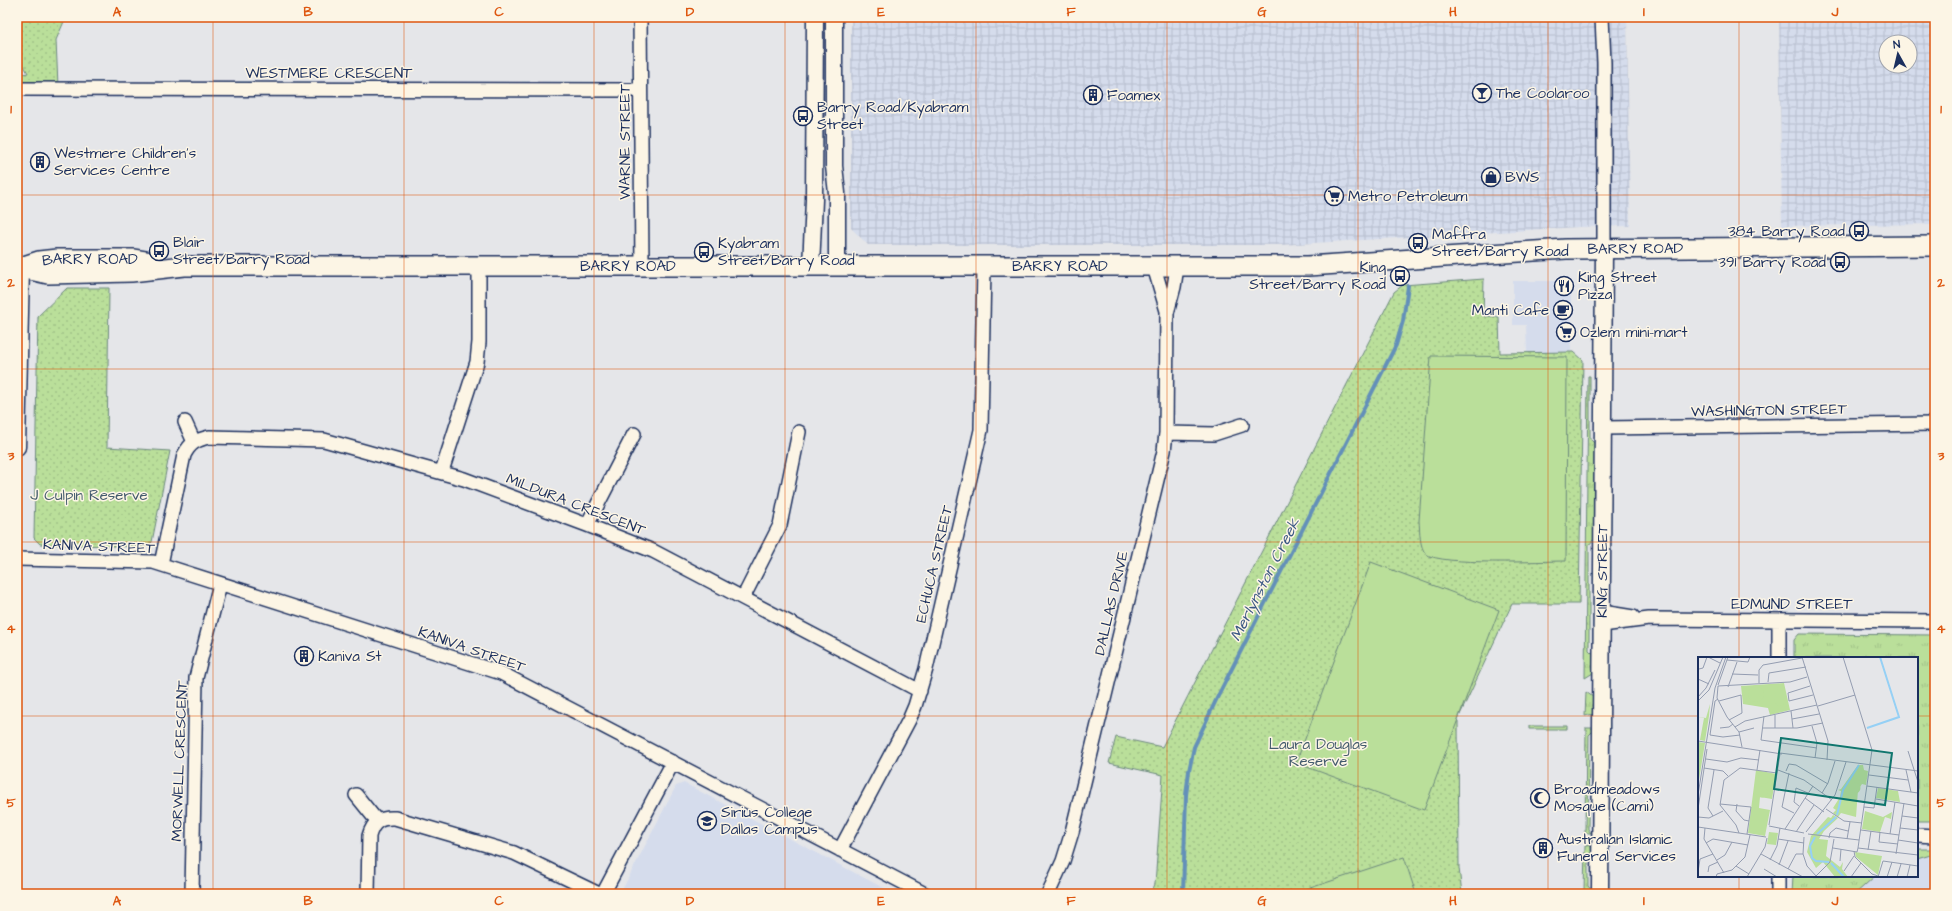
<svg xmlns="http://www.w3.org/2000/svg" width="1952" height="911" font-family="'Architects Daughter',sans-serif">
	<style>
		.built { fill: #d5dcec }
		.industrial { fill: url(#industrial-grid); fill-rule: evenodd }
		.grass { fill: url(#grass-tufts); stroke: #6a877c }
		.park { fill: url(#park-dots); stroke: #6a877c }
		.garden { fill: #badf9a; stroke: #6a877c }
		.lines { fill: none; stroke-linecap: round; stroke-linejoin: round }
		.stream { stroke: #6490b9; stroke-width: 4 }
		.minor-casing { stroke: #1b2f5e; stroke-width: 16 }
		.tertiary-casing { stroke: #1b2f5e; stroke-width: 19 }
		.secondary-casing { stroke: #1b2f5e; stroke-width: 22 }
		.minor { stroke: #fcf5e5; stroke-width: 13 }
		.tertiary { stroke: #fcf5e5; stroke-width: 16 }
		.secondary { stroke: #fcf5e5; stroke-width: 19 }
		.grid { fill: none; stroke: #de5710; stroke-width: 1; stroke-opacity: 0.55 }
		.labels { text-anchor: middle; stroke-width: 3; stroke-linejoin: round; paint-order: stroke }
		.street-label { font-size: 15px; fill: #1b2f5e; stroke: #fcf5e5 }
		.poi-label { font-size: 15px; fill: #1b2f5e; stroke: #fcf5e5; text-anchor: start }
		.park-label { font-size: 15px; fill: #435b6d; stroke: #fcf5e5 }
		.water-label { font-size: 16px; font-style: italic; fill: #3a5784; stroke: #fcf5e5 }
		.inset-river { fill: none; stroke: #95d0f5; stroke-width: 2 }
		.inset-road { fill: none; stroke: #949db1; stroke-width: 1 }
		.view { fill: #0f766e; fill-opacity: 0.15; stroke: #0f766e; stroke-width: 2 }
		.inset-edge { fill: none; stroke: #1b2f5e; stroke-width: 2 }
		.neatline { fill: none; stroke: #de5710; stroke-width: 1.5 }
		.grid-label { font-size: 13px; text-anchor: middle; font-weight: bold; fill: #de5710 }
	</style>
	<defs>
		<pattern id="industrial-grid" width="8" height="8" patternUnits="userSpaceOnUse"><rect width="8" height="8" fill="#d5dcec"/><path d="M0 4h8M4 0v8" fill="none" stroke="#b6bdcd"/></pattern>
		<pattern id="grass-tufts" width="24" height="20" patternUnits="userSpaceOnUse"><rect width="24" height="20" fill="#badf9a"/><path d="M3 7l-1-3M5 7V3M7 7l1-3M15 17l-1-3M17 17v-4M19 17l1-3" fill="none" stroke="#9fc087"/></pattern>
		<pattern id="park-dots" width="8" height="8" patternUnits="userSpaceOnUse"><rect width="8" height="8" fill="#badf9a"/><path d="M2 2h.1M6 6h.1" fill="none" stroke="#9fc087" stroke-width="1.8" stroke-linecap="round"/></pattern>
	</defs>
	<rect width="100%" height="100%" fill="#e5e6e9"/>
	<filter id="ink" filterUnits="userSpaceOnUse"><feTurbulence type="fractalNoise" baseFrequency=".025" numOctaves="2"/><feDisplacementMap in="SourceGraphic" scale="8" xChannelSelector="R" yChannelSelector="G"/><feConvolveMatrix kernelMatrix="1 2 1 2 8 2 1 2 1" color-interpolation-filters="sRGB"/></filter>
	<g filter="url(#ink)">
		<path class="built" d="M1513 281H1571V352L1527 353 1526 325H1513Z
			M684 783 895 894H620L676 786Z
			M1917 849H1935V894H1792L1793 876H1917Z"/>
		<path class="industrial" d="M851 17H1627L1630 226 1579 227 1280 245H868L851 228Z
			M1779 17H1935V224L1782 226ZM1886 42H1910V66H1886Z"/>
		<path class="grass" d="M1588 376H1590V439L1595 444 1594 539 1589 545V650L1593 654V673L1585 678Z
			M1799 634 1935 635V821H1917V658H1794V640Z
			M1586 692 1593 697V714L1585 716Z
			M1586 728H1592L1593 731 1589 735 1588 829 1591 833H1585Z
			M1591 845 1592 858 1588 862V886L1592 891H1584L1585 846Z
			M1917 849H1934V854L1917 859Z
			M1793 876H1875L1855 894H1792Z"/>
		<path class="park" d="M17 17H66L56 40 58 86 17 87V75L28 73 17 54Z
			M1484 279 1483 316 1499 317 1500 353 1574 352 1583 360 1579 604H1512L1458 719 1459 868 1462 894H1151L1155 884 1163 775 1109 763 1116 737 1162 747 1394 292 1403 285Z
			M67 288H109L107 447 170 451 152 542 146 547 40 544 34 538 38 316Z"/>
		<path class="garden" d="M1431 356 1567 357 1566 561C1542 561 1441 566 1426 554 1419 547 1420 530 1419 521Z
			M1371 562 1499 610 1424 810 1296 763Z
			M1529 726H1567V729H1529Z
			M1404 857 1416 894H1292Z"/>
		<g class="lines">
			<path class="stream" d="M1183 894 1186 795 1189 771 1194 747 1218 696 1396 345 1403 321 1408 286"/>
			<g class="minor-casing">
				<path id="minor" d="M640 17 642 266
					M1602 17 1604 63V249
					M17 89 640 90
					M1154 267 1167 311
					M185 422 194 442
					M1603 428 1935 424
					M1166 433 1214 434 1242 425
					M442 471 477 362 479 342V266
					M587 525 634 434
					M17 559 153 562 501 673 925 894
					M161 564 184 455C190 443 196 440 209 437L324 440 464 479 587 525 653 551 920 691
					M743 598 780 525 799 432
					M1602 612 1633 617
					M1602 625 1649 619 1935 621
					M1779 658V620
					M356 795 377 821
					M1917 835 1935 836
					M840 850 909 720 915 706 926 669 981 430 984 267
					M192 894 196 678 220 584
					M368 894 369 836C373 822 380 817 395 818L514 853 599 894
					M603 894 673 762
					M1048 894 1063 861 1072 832 1164 451 1166 433 1167 313 1174 287 1177 267
					M1778 894V876"/>
			</g>
			<g class="tertiary-casing">
				<g id="tertiary">
					<path d="M834 17V166L837 193V266"/>
					<path d="M811 267 814 200 815 17"/>
					<path d="M17 447 21 267"/>
					<path id="s1" d="M1600 894 1604 249"/>
				</g>
			</g>
			<g class="secondary-casing">
				<g id="secondary">
					<path id="s2" d="M17 267 48 274 131 272 184 266H1308L1566 249 1935 246"/>
					<path id="s3" d="M21 267 39 261 57 259H134L152 262"/>
				</g>
			</g>
			<use href="#minor" class="minor"/>
			<use href="#tertiary" class="tertiary"/>
			<use href="#secondary" class="secondary"/>
		</g>
	</g>
	<path class="grid" d="M213 17V894M404 17V894M594 17V894M785 17V894M976 17V894M1167 17V894M1358 17V894M1548 17V894M1739 17V658M17 195H1935M17 369H1935M17 542H1935M17 716H1699M1917 716H1935M1739 876V894"/>
	<defs>
		<g id="bar-ring" transform="scale(1)"><circle r="9.5" fill="#fcf5e5" stroke="#1b2f5e" stroke-width="1.5"/><path d="M-6-5H6L.8 .8V4.5H3.5V6h-7V4.5H-.8V.8Z" fill="#1b2f5e"/></g>
		<g id="building-ring" transform="scale(1)"><circle r="9.5" fill="#fcf5e5" stroke="#1b2f5e" stroke-width="1.5"/><path d="M-4-6H4V6H1V3H-1V6H-4ZM-2.5-4.3h1.7v1.8h-1.7ZM.8-4.3h1.7v1.8H.8ZM-2.5-1h1.7V.8h-1.7ZM.8-1h1.7V.8H.8Z" fill="#1b2f5e"/></g>
		<g id="bus-ring" transform="scale(1)"><circle r="9.5" fill="#fcf5e5" stroke="#1b2f5e" stroke-width="1.5"/><path d="M-5-6H5V4H4V6H2V4H-2V6H-4V4H-5ZM-3.5-4V0h7V-4ZM-3.5 1.2v1.5H-2V1.2ZM2 1.2v1.5H3.5V1.2Z" fill="#1b2f5e"/></g>
		<g id="shop-ring" transform="scale(1)"><circle r="9.5" fill="#fcf5e5" stroke="#1b2f5e" stroke-width="1.5"/><path d="M-5-2.5h2.3a2.7 3.5 0 0 1 5.4 0H5L5.5 6h-11ZM-1.5-2.5h3a1.5 2.3 0 0 0-3 0Z" fill="#1b2f5e"/></g>
		<g id="supermarket-ring" transform="scale(1)"><circle r="9.5" fill="#fcf5e5" stroke="#1b2f5e" stroke-width="1.5"/><path d="M-6-5.5h2.5l.6 2H6L4.5 2H-2.5L-4.4-4H-6ZM-1.5 3.2a1.3 1.3 0 1 0 .1 0ZM3 3.2a1.3 1.3 0 1 0 .1 0Z" fill="#1b2f5e"/></g>
		<g id="restaurant-ring" transform="scale(1)"><circle r="9.5" fill="#fcf5e5" stroke="#1b2f5e" stroke-width="1.5"/><path d="M-5-6h1v4h1v-4h1v4h1v-4h1v5L-1.5 .5V6h-2V.5L-5-1ZM5-6V6H3V1.5H1.5Q1.5-4 5-6Z" fill="#1b2f5e"/></g>
		<g id="cafe-ring" transform="scale(1)"><circle r="9.5" fill="#fcf5e5" stroke="#1b2f5e" stroke-width="1.5"/><path d="M-5.5-4.5H6V0H3Q3 3.5 0 3.5H-2.5Q-5.5 3.5-5.5 0ZM3-3.2v2h1.7v-2ZM-6 4.5H4V6H-6Z" fill="#1b2f5e"/></g>
		<g id="mosque-ring" transform="scale(1)"><circle r="9.5" fill="#fcf5e5" stroke="#1b2f5e" stroke-width="1.5"/><path d="M3.5-4.9A6 6 0 1 0 3.5 4.9A5 5 0 1 1 3.5-4.9Z" fill="#1b2f5e"/></g>
		<g id="school-ring" transform="scale(1)"><circle r="9.5" fill="#fcf5e5" stroke="#1b2f5e" stroke-width="1.5"/><path d="M0-5L7-2L0 1L-7-2ZM-4 1L0 2.5L4 1V4Q0 6-4 4Z" fill="#1b2f5e"/></g>
	</defs>
	<g fill-rule="evenodd">
		<use href="#bar-ring" x="1482" y="93"/>
		<use href="#building-ring" x="1093" y="95"/>
		<use href="#bus-ring" x="803" y="116"/>
		<use href="#building-ring" x="40" y="162"/>
		<use href="#shop-ring" x="1491" y="177"/>
		<use href="#supermarket-ring" x="1334" y="196"/>
		<use href="#bus-ring" x="1859" y="231"/>
		<use href="#bus-ring" x="1418" y="243"/>
		<use href="#bus-ring" x="159" y="251"/>
		<use href="#bus-ring" x="704" y="252"/>
		<use href="#bus-ring" x="1840" y="262"/>
		<use href="#bus-ring" x="1400" y="276"/>
		<use href="#restaurant-ring" x="1564" y="286"/>
		<use href="#cafe-ring" x="1563" y="310"/>
		<use href="#supermarket-ring" x="1566" y="332"/>
		<use href="#building-ring" x="304" y="656"/>
		<use href="#mosque-ring" x="1540" y="798"/>
		<use href="#school-ring" x="707" y="821"/>
		<use href="#building-ring" x="1543" y="848"/>
	</g>
	<g class="labels">
		<g class="street-label">
			<text x="329" y="78">WESTMERE CRESCENT</text>
			<text transform="translate(625 142) rotate(-90)" y="5">WARNE STREET</text>
			<text dy="5" stroke="none"><textPath href="#s2" startOffset="1620">BARRY ROAD</textPath></text>
			<text dy="5" stroke="none"><textPath href="#s3" startOffset="70">BARRY ROAD</textPath></text>
			<text dy="5" stroke="none"><textPath href="#s2" startOffset="612">BARRY ROAD</textPath></text>
			<text dy="5" stroke="none"><textPath href="#s2" startOffset="1044">BARRY ROAD</textPath></text>
			<text transform="translate(1769 410) rotate(-1)" y="5">WASHINGTON STREET</text>
			<text transform="translate(576 504) rotate(21)" y="5">MILDURA CRESCENT</text>
			<text transform="translate(99 546) rotate(2)" y="5">KANIVA STREET</text>
			<text transform="translate(934 564) rotate(-77)" y="5">ECHUCA STREET</text>
			<text dy="5" stroke="none"><textPath href="#s1" startOffset="323">KING STREET</textPath></text>
			<text transform="translate(1111 603) rotate(-77)" y="5">DALLAS DRIVE</text>
			<text x="1792" y="609">EDMUND STREET</text>
			<text transform="translate(472 649) rotate(19)" y="5">KANIVA STREET</text>
			<text transform="translate(179 761) rotate(-88)" y="5">MORWELL CRESCENT</text>
		</g>
		<g class="poi-label">
			<text x="1496" y="98">The Coolaroo</text>
			<text x="1107" y="100">Foamex</text>
			<text x="817" y="112">Barry Road/Kyabram<tspan x="817" dy="17">Street</tspan></text>
			<text x="54" y="158">Westmere Children's<tspan x="54" dy="17">Services Centre</tspan></text>
			<text x="1505" y="182">BWS</text>
			<text x="1348" y="201">Metro Petroleum</text>
			<text x="1845" y="236" text-anchor="end">384 Barry Road</text>
			<text x="1432" y="239">Maffra<tspan x="1432" dy="17">Street/Barry Road</tspan></text>
			<text x="173" y="247">Blair<tspan x="173" dy="17">Street/Barry Road</tspan></text>
			<text x="718" y="248">Kyabram<tspan x="718" dy="17">Street/Barry Road</tspan></text>
			<text x="1826" y="267" text-anchor="end">391 Barry Road</text>
			<text x="1386" y="272" text-anchor="end">King<tspan x="1386" dy="17">Street/Barry Road</tspan></text>
			<text x="1578" y="282">King Street<tspan x="1578" dy="17">Pizza</tspan></text>
			<text x="1549" y="315" text-anchor="end">Manti Cafe</text>
			<text x="1580" y="337">Ozlem mini-mart</text>
			<text x="318" y="661">Kaniva St</text>
			<text x="1554" y="794">Broadmeadows<tspan x="1554" dy="17">Mosque (Cami)</tspan></text>
			<text x="721" y="817">Sirius College<tspan x="721" dy="17">Dallas Campus</tspan></text>
			<text x="1557" y="844">Australian Islamic<tspan x="1557" dy="17">Funeral Services</tspan></text>
		</g>
		<g class="park-label">
			<text x="89" y="500">J Culpin Reserve</text>
			<text x="1318" y="749">Laura Douglas<tspan x="1318" dy="17">Reserve</tspan></text>
		</g>
		<g class="water-label">
			<text transform="translate(1264 579) rotate(-63)" y="6">Merlynston Creek</text>
		</g>
	</g>
	<g transform="translate(1698 657)">
		<rect width="220" height="220" fill="#e5e6e9"/>
		<path d="M12 47 11 59 7 84 2 83 6 61 0 60V57L1 60 8 61ZM0 85 7 86 0 129ZM180 131 200 134 202 145 178 141ZM167 154 185 160 194 155 193 162 187 160 182 175 164 172Z" fill="#badf9a"/>
		<path d="M86 26 92 53 72 58 70 51 45 47 43 29ZM160 108H165L166 113 170 114 168 128 164 127 160 133 158 160 143 156 140 160 135 156 138 153 135 151 142 140 143 134 140 133 143 132ZM58 113 78 117 74 142 62 140 61 151 72 153 67 179 50 176ZM135 158 140 161 126 174 121 182 130 183 128 199 142 210 145 205 144 212 150 220H137L125 205 118 211 109 195 113 179 130 160 133 161ZM71 175 80 176 78 188 69 187ZM157 195 184 199 180 218 158 200Z" fill="#badf9a"/>
		<path d="M50 37a8 8 0 1 1 16 0a8 8 0 1 1-16 0ZM79 32 86 34 88 38V45L83 49 79 48 76 43ZM158.5 119a5.5 5.5 0 1 1 11 0a5.5 5.5 0 1 1-11 0ZM60 121a6 6 0 1 1 12 0a6 6 0 1 1-12 0ZM151.5 131a5.5 5.5 0 1 1 11 0a5.5 5.5 0 1 1-11 0ZM58.5 135a5.5 5.5 0 1 1 11 0a5.5 5.5 0 1 1-11 0ZM146 147a6 6 0 1 1 12 0a6 6 0 1 1-12 0ZM168 157 184 160 182 174 165 171Z" fill="#badf9a"/>
		<path class="inset-river" d="M169 71 201 60 182 0M139 158 145 133 161 108M119 177 138 160M117 180 112 189 114 201 118 204 131 205M133 206 146 220"/>
		<path class="inset-road" d="M10 0 22 6M104 0 130 84 129 103M145 0 174 93 160 191M29 3 50 5 52 0M1 12 5 11 9 0M34 17 60 18M0 22 11 27M70 25 71 16 108 10M61 26V13L65 8 104 1M20 28 30 0M20 29 92 25 109 20M20 29 19 41 29 60 41 75 44 90M112 29 90 36 91 44 115 38M30 30 39 5M0 40 8 31 17 13M20 42 17 44 12 78 25 80 42 78M0 44 11 33 25 0M21 44 43 38 44 56 31 63M120 49 157 38M93 54 95 71M77 58V71M66 59 63 83 119 91M94 62 121 57M114 69 119 86 117 101M37 70 47 64 119 48M22 71 31 70 35 67M65 71H99L125 66M41 75 56 71M0 84 84 97M210 94 220 125M82 96 220 114M8 102 29 105 43 101 61 103M6 111 25 114 30 119M59 113 62 93M80 113 106 123 134 143M208 113 213 135M88 114 91 107 98 108 130 127M91 116 84 150 96 156M171 118 210 123M169 129 220 136M124 136 130 126 137 104M0 138 17 31 28 0M107 141 126 155M178 142 220 149M22 147 53 150 49 177M39 147 38 154 46 163 51 164M101 149 96 145 98 131 110 136M166 150 176 151 179 130M0 152 9 92M128 152 146 164 164 166M15 159 10 151 16 113M204 159 220 161M0 160 11 161 25 154M71 168 82 97M71 169 106 176M0 170 68 180M7 171 6 182 26 216M202 171 220 173M87 172 115 129M163 173 201 178M98 175 116 148M108 175 137 138 148 105M182 175 181 185 200 187M41 176 38 168 22 148 26 123 42 111 79 116M110 177 161 183M192 177 197 145M106 180 105 197 109 209 119 220M131 181 132 176 138 171 150 174M80 182 106 186M149 182 152 165M200 183 220 186M8 186 15 182 50 188M135 191 159 195 160 191M160 191 220 198M170 193 173 174M156 194 157 200 174 217 180 219M63 197 105 220M198 197 206 146M19 203 27 198 34 185M72 203 79 189 82 171M142 204 143 192M81 208 90 184M38 209 51 217M66 212 79 220M90 212 98 197H105M146 214 156 199M0 215 2 202 15 197M10 215 11 209 20 205M118 219 132 205 136 182M18 220 19 217 34 213 47 200 52 178M49 220 67 190 69 181M153 220 163 206M180 220 185 204 220 209M189 220 194 205M199 220 203 207M209 220 212 208"/>
		<path class="view" d="M83 81 194 96 187 148 76 132Z"/>
		<rect width="220" height="220" class="inset-edge"/>
	</g>
	<rect width="1952" height="911" fill="none" stroke="#fcf5e5" stroke-width="44"/>
	<g transform="translate(1898 54) rotate(352)"><circle r="19" fill="#fcf5e5" stroke="#a2a6af"/>
	<path d="M0-3L7 15L0 10L-7 15Z" fill="#1b2f5e"/>
	<text y="-6" font-size="11" font-weight="bold" text-anchor="middle" fill="#1b2f5e">N</text>
	</g>
	<rect x="22" y="22" width="1908" height="867" class="neatline"/>
	<g class="grid-label">
		<text x="117" y="16">A</text>
		<text x="308" y="16">B</text>
		<text x="499" y="16">C</text>
		<text x="690" y="16">D</text>
		<text x="881" y="16">E</text>
		<text x="1071" y="16">F</text>
		<text x="1262" y="16">G</text>
		<text x="1453" y="16">H</text>
		<text x="1644" y="16">I</text>
		<text x="1835" y="16">J</text>
		<text x="11" y="113">1</text>
		<text x="1941" y="113">1</text>
		<text x="11" y="287">2</text>
		<text x="1941" y="287">2</text>
		<text x="11" y="460">3</text>
		<text x="1941" y="460">3</text>
		<text x="11" y="633">4</text>
		<text x="1941" y="633">4</text>
		<text x="11" y="807">5</text>
		<text x="1941" y="807">5</text>
		<text x="117" y="905">A</text>
		<text x="308" y="905">B</text>
		<text x="499" y="905">C</text>
		<text x="690" y="905">D</text>
		<text x="881" y="905">E</text>
		<text x="1071" y="905">F</text>
		<text x="1262" y="905">G</text>
		<text x="1453" y="905">H</text>
		<text x="1644" y="905">I</text>
		<text x="1835" y="905">J</text>
	</g>
</svg>
